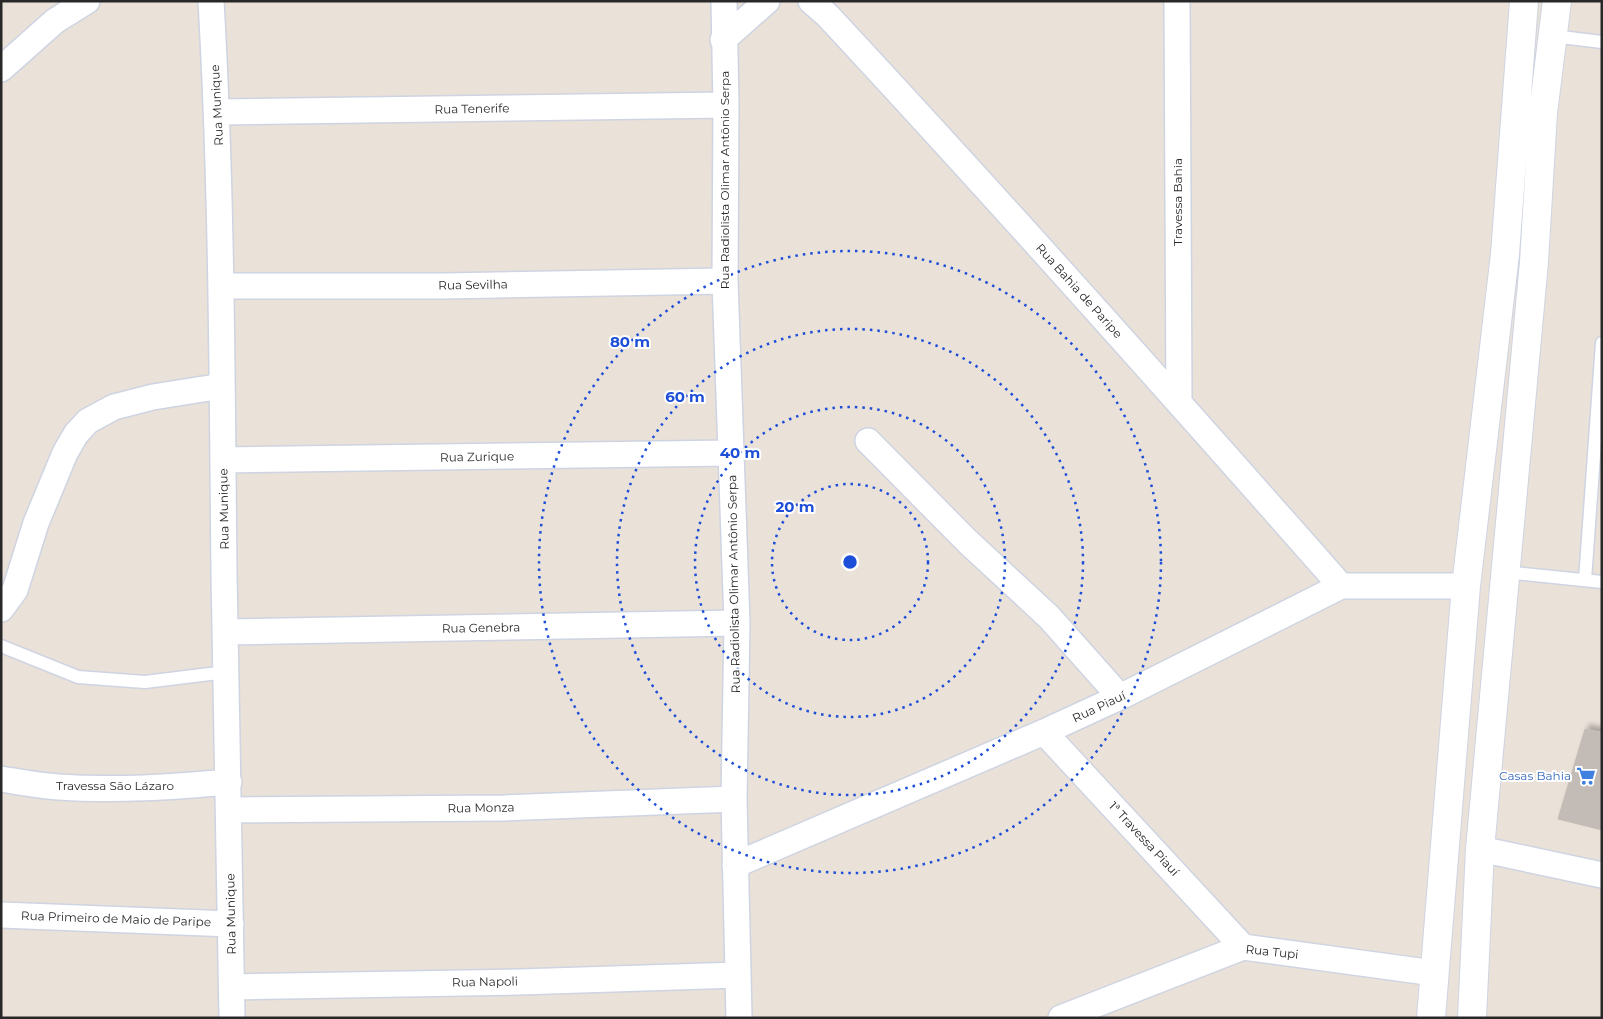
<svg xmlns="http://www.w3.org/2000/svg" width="1603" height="1019" font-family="Montserrat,sans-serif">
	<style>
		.building { fill: #c3bbb6; stroke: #c5bcb3; filter: url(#shadow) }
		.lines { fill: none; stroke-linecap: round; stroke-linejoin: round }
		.service-casing { stroke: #ced4e1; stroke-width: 15 }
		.minor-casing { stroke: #ced4e1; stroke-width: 28 }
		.secondary-casing { stroke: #ced4e1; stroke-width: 30 }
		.service { stroke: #fff; stroke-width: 12 }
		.minor { stroke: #fff; stroke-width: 25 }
		.secondary { stroke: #fff; stroke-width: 28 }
		.ring { fill: none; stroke: #1d4ed8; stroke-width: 2.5; stroke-dasharray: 2.5 5 }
		.labels { text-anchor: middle; stroke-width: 4; stroke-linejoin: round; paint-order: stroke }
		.street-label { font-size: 12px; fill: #282828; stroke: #fff }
		.shop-label { font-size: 12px; fill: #366cbe; stroke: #fff; text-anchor: end }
		.centre { fill: #1d4ed8; stroke: #fff; stroke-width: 2.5 }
		.ring-label { font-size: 15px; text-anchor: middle; font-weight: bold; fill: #1d4ed8; stroke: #fff; stroke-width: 4; stroke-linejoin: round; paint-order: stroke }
	</style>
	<defs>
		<filter id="shadow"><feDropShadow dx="4.5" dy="-4.5" stdDeviation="2.5" flood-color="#0004"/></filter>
	</defs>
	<rect width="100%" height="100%" fill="#eae1d9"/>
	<path class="building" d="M1585 729 1602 733V830L1558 819Z"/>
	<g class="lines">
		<g class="service-casing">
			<path id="service" d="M1553 36 1602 42
				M1505 572 1602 582
				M1585 580 1602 343
				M1 646 78 677 145 682 226 672"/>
		</g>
		<g class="minor-casing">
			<path id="minor" d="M211 1C222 192 222 382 224 573 226 721 230 870 232 1018
				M724 1 726 105 725 281 737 623 734 799 739 1018
				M811 1 828 16C1002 203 1172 394 1341 586
				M1177 1 1179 402
				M723 40 767 1
				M1 69 55 21 87 1
				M218 112 726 105
				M222 286H444L725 281
				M868 441 968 542 1049 617 1120 697
				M223 460 732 453
				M1 609 15 590 36 523 65 453 76 434 88 421 114 407 153 397 222 386
				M225 632 737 623
				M1044 732 1243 947
				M1 779C20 782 40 786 59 787 115 791 172 787 229 782
				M229 810 504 808 734 799
				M1480 849 1602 875
				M735 865 1044 732 1120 697 1341 586H1466
				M1 915 231 924
				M232 987 519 982 738 975
				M1061 1018 1243 947 1434 973"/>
		</g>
		<g class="secondary-casing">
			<path id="secondary" d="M1431 1018 1466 586 1505 254 1524 1
				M1472 1018 1480 849 1534 262 1543 113 1557 1"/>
		</g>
		<use href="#service" class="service"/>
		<use href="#minor" class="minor"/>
		<use href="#secondary" class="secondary"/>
	</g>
	<g class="ring">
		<circle cx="850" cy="562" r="78"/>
		<circle cx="850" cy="562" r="155"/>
		<circle cx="850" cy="562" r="233"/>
		<circle cx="850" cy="562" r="311"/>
	</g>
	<defs>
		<g id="supermarket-bare" transform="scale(1.5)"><path d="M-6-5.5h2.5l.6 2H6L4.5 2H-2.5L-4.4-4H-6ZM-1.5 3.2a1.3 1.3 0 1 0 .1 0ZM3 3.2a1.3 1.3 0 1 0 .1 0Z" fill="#3f7fe0" stroke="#fff" stroke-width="2.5" paint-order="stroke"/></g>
	</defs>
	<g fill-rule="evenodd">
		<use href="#supermarket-bare" x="1586" y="776"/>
	</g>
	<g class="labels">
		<g class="street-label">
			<text transform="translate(217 105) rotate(-93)" y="4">Rua Munique</text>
			<text transform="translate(472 109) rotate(-1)" y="4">Rua Tenerife</text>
			<text transform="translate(725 180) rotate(-90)" y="4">Rua Radiolista Olimar Antônio Serpa</text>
			<text transform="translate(1178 202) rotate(-90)" y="4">Travessa Bahia</text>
			<text transform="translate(473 285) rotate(-1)" y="4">Rua Sevilha</text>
			<text transform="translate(1079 291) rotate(48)" y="4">Rua Bahia de Paripe</text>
			<text transform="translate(477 457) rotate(-1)" y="4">Rua Zurique</text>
			<text transform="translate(224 509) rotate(-91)" y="4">Rua Munique</text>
			<text transform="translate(734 584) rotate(-91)" y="4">Rua Radiolista Olimar Antônio Serpa</text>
			<text transform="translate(481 628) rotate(-1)" y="4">Rua Genebra</text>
			<text transform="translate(1099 707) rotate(-25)" y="4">Rua Piauí</text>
			<text x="115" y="790">Travessa São Lázaro</text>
			<text transform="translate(481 808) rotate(-1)" y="4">Rua Monza</text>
			<text transform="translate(1144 839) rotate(47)" y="4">1ª Travessa Piauí</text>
			<text transform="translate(231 914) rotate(-91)" y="4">Rua Munique</text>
			<text transform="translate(116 919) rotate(2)" y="4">Rua Primeiro de Maio de Paripe</text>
			<text transform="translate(1272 952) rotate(6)" y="4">Rua Tupi</text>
			<text transform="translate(485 982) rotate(-1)" y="4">Rua Napoli</text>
		</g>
		<g class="shop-label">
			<text x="1571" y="780">Casas Bahia</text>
		</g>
	</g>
	<circle cx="850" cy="562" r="8" class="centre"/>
	<g class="ring-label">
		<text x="630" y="347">80 m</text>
		<text x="685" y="402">60 m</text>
		<text x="740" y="458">40 m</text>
		<text x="795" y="512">20 m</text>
	</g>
	<rect width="1603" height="1019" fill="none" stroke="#282828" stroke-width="5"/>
</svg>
